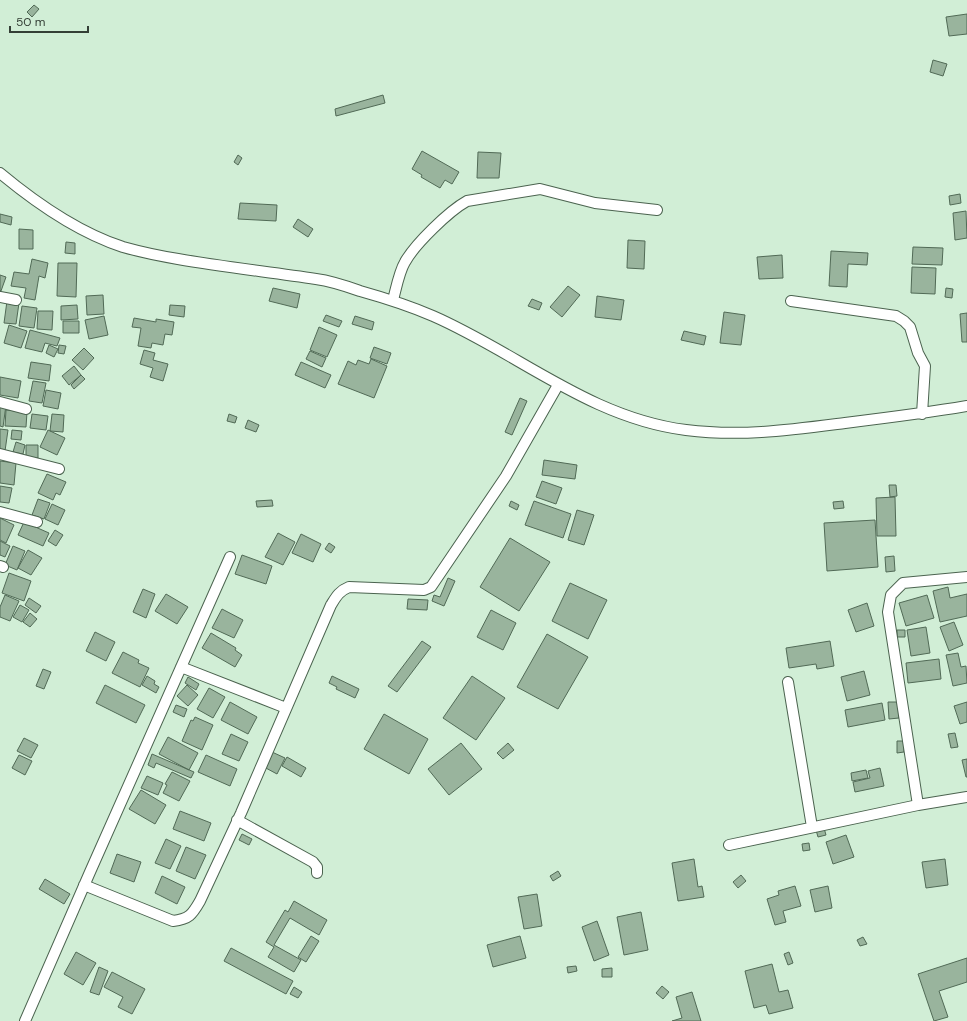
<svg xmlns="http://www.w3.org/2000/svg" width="967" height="1021" font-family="'DM Sans',sans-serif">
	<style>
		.building { fill: #99b49d; stroke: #516a56 }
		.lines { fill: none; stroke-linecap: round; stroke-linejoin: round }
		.minor-casing { stroke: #4b634f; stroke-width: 12 }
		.minor { stroke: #fff; stroke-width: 10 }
	</style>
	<rect width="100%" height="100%" fill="#d1eed6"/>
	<path class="building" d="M34 5 39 9 32 17 27 12Z
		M967 14V34L949 36 946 17Z
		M933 60 947 64 943 76 930 72Z
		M383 95 385 103 336 116 335 109Z
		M422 151 459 172 452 184 445 180 440 188 421 177 422 175 412 169Z
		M478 152 501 153 499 178H477Z
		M238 155 242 158 238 165 234 162Z
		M960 194 961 203 950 205 949 196Z
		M240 203 277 205 276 221 238 219Z
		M966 211 967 238 955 240 953 213Z
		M0 214 12 217 11 225 0 222Z
		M298 219 313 229 308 237 293 227Z
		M19 229 33 230V249H19Z
		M628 240 645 241 644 269 627 268Z
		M66 242 75 243V254L65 253Z
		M913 247 943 248 942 265 912 264Z
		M831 251 868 253 867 265 848 264 847 287 829 286Z
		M782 255 783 278 759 279 757 257Z
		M32 259 48 263 45 278 39 276 35 300 24 298 26 288 11 286 14 272 29 274Z
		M58 263H77L76 297 57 296Z
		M912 267 936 268 935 294 911 293Z
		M0 275 6 277 1 291 0 290Z
		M568 286 580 295 562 317 550 307Z
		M273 288 300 294 297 308 269 301Z
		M946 288 953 289 952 298 945 297Z
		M103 295 104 314 87 315 86 296Z
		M597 296 624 300 621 320 595 317Z
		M532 299 542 303 539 310 528 306Z
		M7 301 19 303 16 324 4 323Z
		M77 305 78 319 61 320V306Z
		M170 305 185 306 184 317 169 315Z
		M22 306 37 308 34 328 19 326Z
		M38 311H53L52 330 37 329Z
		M724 312 745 315 741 345 720 343Z
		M967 313V342H962L960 314Z
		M326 315 342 321 339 327 323 321Z
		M104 316 108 335 89 339 85 320Z
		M355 316 374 322 372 330 352 324Z
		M134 318 156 322V319L174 322 172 335 165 334 163 345 152 343 151 348 138 346 141 328 132 327Z
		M63 321H79V333H63Z
		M9 325 27 331 21 348 4 343Z
		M319 327 337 335 327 357 310 350Z
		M30 330 60 338 57 346 45 343 42 352 25 348Z
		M684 331 706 336 704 345 681 340Z
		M49 345 58 349 54 357 46 353Z
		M59 345 66 346 64 354 58 353Z
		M374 347 391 353 387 364 370 358Z
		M84 348 94 358 83 370 72 360Z
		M144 350 155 353 153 360 168 364 163 381 150 377 153 368 140 364Z
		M310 351 326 358 322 367 306 359Z
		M371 359 387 366 374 398 338 384 348 361 356 365 358 360 369 364Z
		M31 362 51 365 49 381 28 378Z
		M301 362 331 375 325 388 295 375Z
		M74 366 81 375 69 385 62 376Z
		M81 375 85 379 74 389 71 385Z
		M0 377 21 381 18 398 0 395Z
		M33 381 46 383 42 403 29 401Z
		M46 390 61 393 58 409 43 406Z
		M520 398 527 401 512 435 505 432Z
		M0 404 6 405 3 427 0 426Z
		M6 410 27 412 26 427 5 426Z
		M32 414 48 416 46 430 30 428Z
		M52 414 64 415 63 432 50 431Z
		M229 414 237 417 235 423 227 421Z
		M248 420 259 425 256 432 245 428Z
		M0 429 8 430 5 451 0 450Z
		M12 430 22 431 21 440 11 439Z
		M48 430 65 438 57 455 40 447Z
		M16 442 25 445 23 454 13 452Z
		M26 445H38V458H26Z
		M544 460 577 465 575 479 542 475Z
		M0 461 16 463 14 485 0 483Z
		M47 474 66 482 60 495 56 493 53 500 38 493Z
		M542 481 562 488 556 504 536 497Z
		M889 485H896L897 496 890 497Z
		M0 486 12 488 9 503 0 502Z
		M895 497 896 536H877L876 498Z
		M38 499 50 503 44 519 32 515Z
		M272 500 273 506 257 507 256 501Z
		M511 501 519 505 517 510 509 506Z
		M534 501 571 514 563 538 525 525Z
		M843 501 844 508 834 509 833 502Z
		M52 504 65 510 58 525 45 519Z
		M577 510 594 515 584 545 568 540Z
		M0 518 14 525 6 543 0 540Z
		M875 520 878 567 827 571 824 523Z
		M24 522 49 533 43 546 18 535Z
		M55 530 63 535 56 546 48 541Z
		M278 533 295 542 283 565 265 557Z
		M301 534 321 544 313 562 292 553Z
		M510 538 550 562 519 611 480 587Z
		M0 541 10 546 5 557 0 555Z
		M329 543 335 547 331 553 325 549Z
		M13 546 25 551 17 570 5 565Z
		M28 550 42 558 31 575 18 568Z
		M242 555 272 566 266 584 235 574Z
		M894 556 895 571 886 572 885 557Z
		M9 573 31 581 24 601 2 593Z
		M448 578 455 581 444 606 432 601 434 595 440 597Z
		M570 583 607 600 588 639 552 621Z
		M948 587 950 598 967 594V616L940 622 933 591Z
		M143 589 155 594 146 618 133 612Z
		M166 594 188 607 177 624 155 611Z
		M5 595 19 601 10 621 0 617V607Z
		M927 595 934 618 906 626 899 603Z
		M29 598 41 606 36 613 25 605Z
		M408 599 428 600 427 610 407 609Z
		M867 603 874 626 856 632 848 610Z
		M20 605 29 610 22 622 13 617Z
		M222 609 243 620 234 638 212 628Z
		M491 610 516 623 503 650 477 637Z
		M30 613 37 619 30 627 23 622Z
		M954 622 963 645 949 651 940 627Z
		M926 627 930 653 911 656 907 630Z
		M897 630H905V637H897Z
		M95 632 115 642 106 661 86 651Z
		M211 633 236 648 235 650 242 655 235 667 202 648Z
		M547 634 588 657 558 709 517 687Z
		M422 641 431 647 397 692 388 686Z
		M830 641 834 666 817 669 816 664 789 668 786 648Z
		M123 652 139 660 138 663 149 668 140 687 112 673Z
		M958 653 961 667 966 666 967 683 953 686 946 655Z
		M939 659 941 679 908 683 906 663Z
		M43 669 51 672 44 689 36 686Z
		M864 671 870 695 847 701 841 677Z
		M147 676 155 681 154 684 159 687 156 693 142 685Z
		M332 676 359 689 355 698 336 689 337 687 329 683Z
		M472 676 505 698 476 740 443 718Z
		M188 677 199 684 196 690 185 683Z
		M105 685 145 705 136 723 96 703Z
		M187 685 198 695 188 706 177 696Z
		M209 688 225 697 213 718 197 709Z
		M230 702 257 717 248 734 221 720Z
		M888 702H898L899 718 889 719Z
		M967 702V722L960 724 954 706Z
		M882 703 885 720 848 727 845 710Z
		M176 705 187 709 184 717 173 712Z
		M384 714 428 739 409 774 364 749Z
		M195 717 213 725 202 750 182 741 191 720 193 721Z
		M955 733 958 747 951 748 948 734Z
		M231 734 248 742 239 761 222 754Z
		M168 737 198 753 189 770 159 754Z
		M24 738 38 745 31 758 17 751Z
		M897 741H904V752L897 753Z
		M461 743 482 769 449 795 428 769Z
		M508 743 514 750 503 759 497 753Z
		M272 752 285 758 277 774 264 767Z
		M152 754 194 772 191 778 156 763 154 768 148 765Z
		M19 755 32 761 25 775 12 768Z
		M206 755 237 769 230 786 198 772Z
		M287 757 306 768 301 777 282 766Z
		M967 759V777H966L962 760Z
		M880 768 884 786 855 792 853 782 870 778 868 771Z
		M866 770 868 778 852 781 851 773Z
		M172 772 190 781 179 801 163 793 167 785 165 784Z
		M147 776 163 783 158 795 141 788Z
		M141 790 166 805 155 824 129 809Z
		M180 811 211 823 204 841 173 829Z
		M824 828 826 835 818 837 816 830Z
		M242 834 252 839 249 845 239 840Z
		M846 835 854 857 833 864 826 842Z
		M166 839 181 846 170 869 155 863Z
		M809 843 810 850 803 851 802 844Z
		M186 847 206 855 195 879 176 871Z
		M117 854 141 862 134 882 110 873Z
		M694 859 698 887 702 886 704 897 678 901 672 863Z
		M945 859 948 885 926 888 922 862Z
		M558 871 561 876 553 881 550 876Z
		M741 875 746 881 738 888 733 882Z
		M162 876 185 887 177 904 155 893Z
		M45 879 70 894 64 904 39 889Z
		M795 886 801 906 783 911 786 922 775 925 767 899 779 895 778 891Z
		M828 886 832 908 815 912 810 890Z
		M537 894 542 926 524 929 518 897Z
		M294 901 327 920 319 935 290 918 274 945 301 960 294 972 268 957 274 947 266 942 285 910 288 912Z
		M641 912 648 950 624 955 617 917Z
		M597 921 609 955 594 961 582 927Z
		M311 936 319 941 306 962 298 957Z
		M520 936 526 958 493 967 487 945Z
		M863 937 867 944 860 946 857 940Z
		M231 948 293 981 286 994 224 961Z
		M76 952 96 963 83 985 64 974Z
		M789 952 793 963 788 965 784 954Z
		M967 958V982L939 991 948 1017 934 1021 918 974Z
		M772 964 779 992 788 990 793 1008 769 1014 766 1005 754 1008 745 971Z
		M576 966 577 971 568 973 567 967Z
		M99 967 108 971 99 995 90 992Z
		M612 968V977H602V969Z
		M112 972 145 989 132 1014 118 1007 123 997 104 987Z
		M662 986 669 992 663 999 656 993Z
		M294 987 302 992 298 998 290 994Z
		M692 992 701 1021H672L682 1018 676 997Z"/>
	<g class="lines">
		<g class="minor-casing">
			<path id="minor" d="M0 173C36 203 77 232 123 247 141 252 160 256 178 259 224 267 270 272 316 279 331 281 346 286 360 291 385 298 410 306 433 316 518 353 590 418 686 430 741 437 790 430 845 423 886 418 926 413 967 406
				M0 297 16 300
				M393 300C396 289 399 272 405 262 415 244 449 211 467 201L540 189 595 203 657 210
				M791 301 896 316 904 321 910 327 918 353 925 366 922 414
				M0 402 26 409
				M0 454 59 469
				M0 512 37 522
				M0 566 3 567
				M181 667 286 708
				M788 682 812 827
				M918 805 888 612 891 595 903 583 967 577
				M237 820 313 862 317 867V873
				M729 845 918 805 967 797
				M84 885 173 921C189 919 192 915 200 901L241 813 331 605C336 597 339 591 349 587L424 590 431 587 506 476 558 385
				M25 1021 90 872 230 557"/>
		</g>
		<use href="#minor" class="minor"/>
	</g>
	<path d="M10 26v6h78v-6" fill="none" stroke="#343f36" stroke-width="2"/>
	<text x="16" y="26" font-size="12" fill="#343f36" stroke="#d1eed6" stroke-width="3" paint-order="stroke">50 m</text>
</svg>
